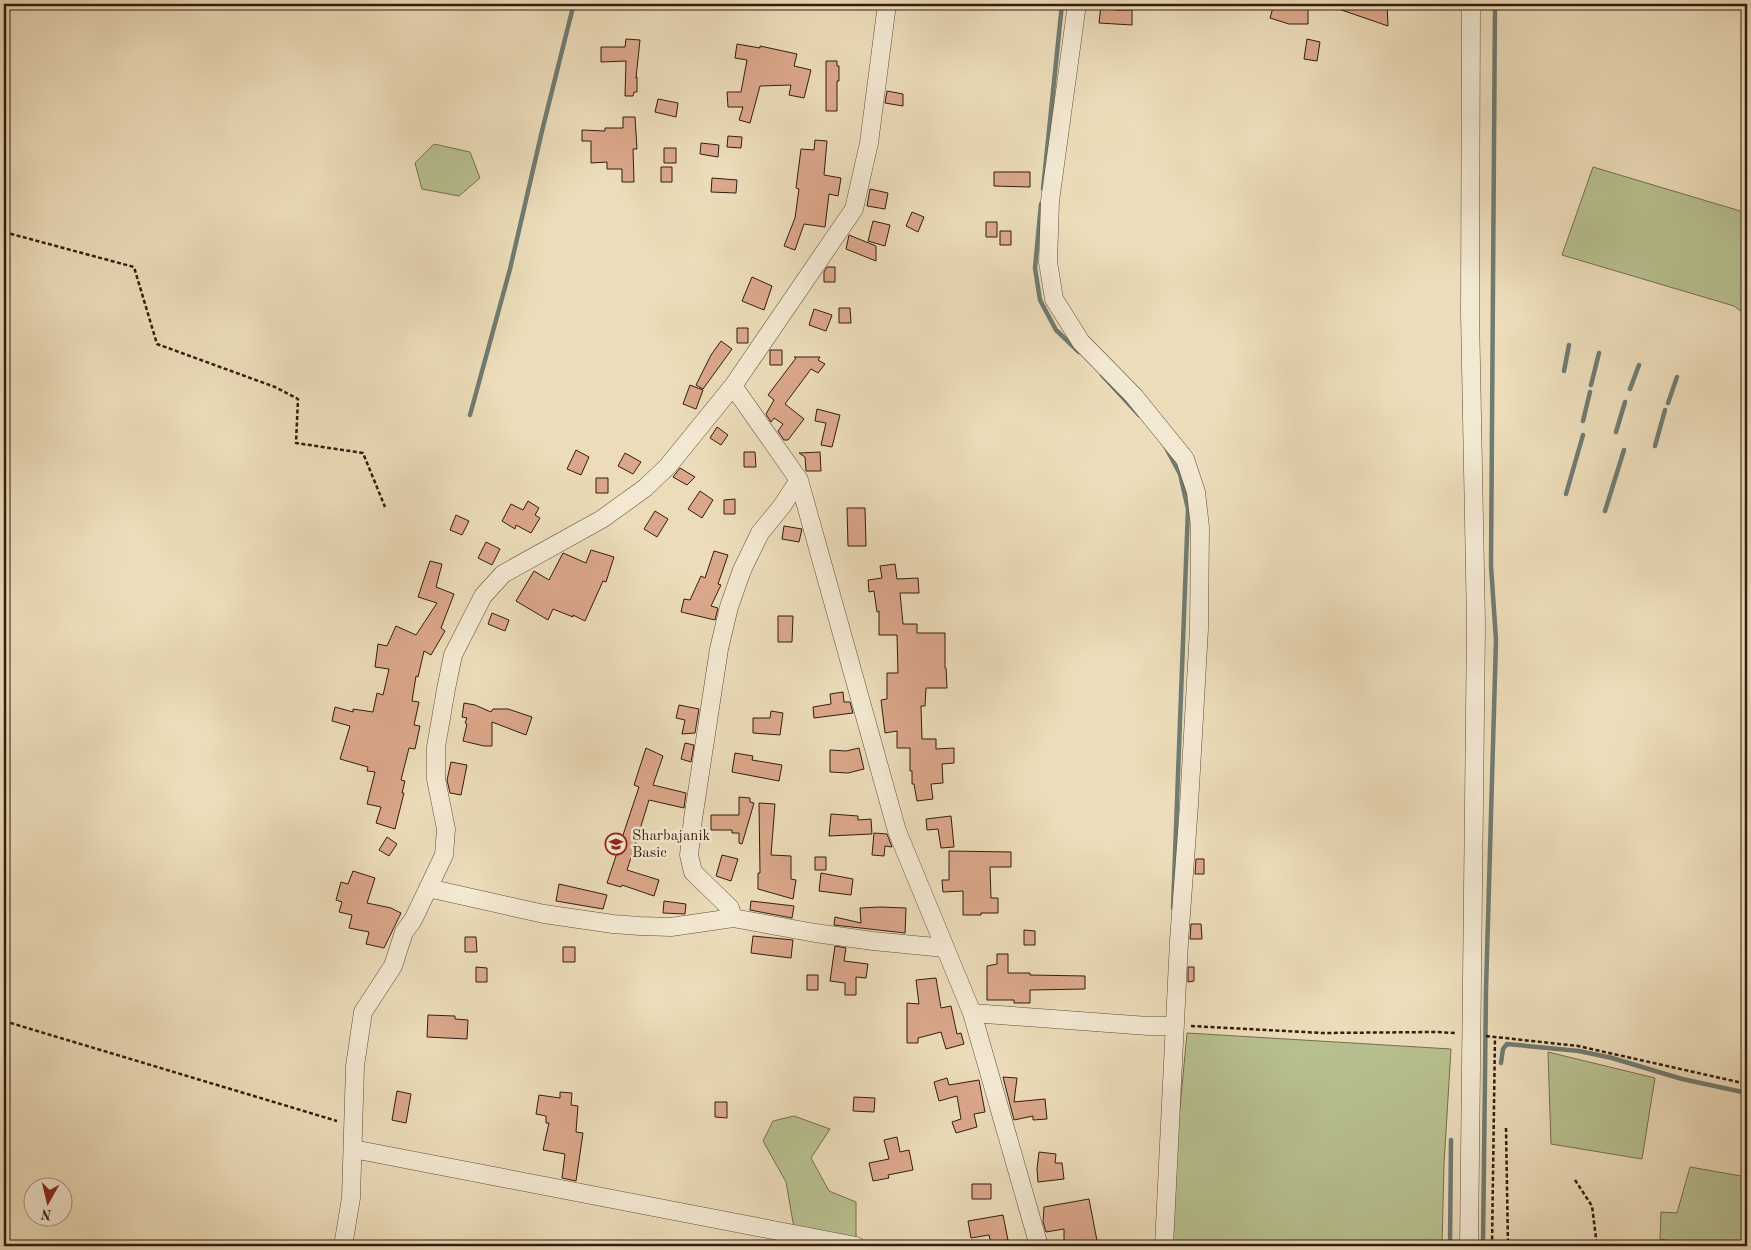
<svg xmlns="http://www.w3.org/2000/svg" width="1751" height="1250" font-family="'Old Standard TT',serif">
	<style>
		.green { fill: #b8c08f; stroke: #766e4f }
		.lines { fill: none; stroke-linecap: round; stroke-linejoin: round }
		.stream { stroke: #707b71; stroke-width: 4.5 }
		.building { fill: #dba78b; stroke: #331c0f }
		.minor-casing { stroke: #614c3a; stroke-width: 19 }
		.path { stroke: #331c0f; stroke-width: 2.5; stroke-dasharray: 4 2.5; stroke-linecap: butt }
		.minor { stroke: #f3e8d2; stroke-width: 18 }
		.labels { text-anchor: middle; stroke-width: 5; stroke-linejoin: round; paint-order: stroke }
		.poi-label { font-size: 15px; fill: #331c0f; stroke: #f3e8d2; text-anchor: start }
	</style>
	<rect width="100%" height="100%" fill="#ecdcb9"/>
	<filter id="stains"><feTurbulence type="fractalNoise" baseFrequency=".004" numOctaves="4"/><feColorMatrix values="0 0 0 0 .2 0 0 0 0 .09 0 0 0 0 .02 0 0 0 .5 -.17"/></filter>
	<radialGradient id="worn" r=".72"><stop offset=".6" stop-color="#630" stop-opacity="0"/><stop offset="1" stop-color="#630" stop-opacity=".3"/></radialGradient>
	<path class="green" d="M434 144 470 152 480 178 459 196 422 189 415 163Z
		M1593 167 1747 213V316L1734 306 1562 255Z
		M1187 1033 1451 1049 1444 1164 1442 1246H1172L1178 1128Z
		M1548 1052 1655 1078 1642 1159 1551 1144Z
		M794 1116 830 1129 811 1158 829 1191 856 1202V1240L794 1228 786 1182 763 1141 773 1121Z
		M1690 1167 1747 1177V1246H1696L1660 1239 1661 1212 1677 1213Z"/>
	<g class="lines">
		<path class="stream" d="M1043 189 1062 4
			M1041 204 1035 268 1040 300 1056 330 1079 352
			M1564 371 1569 345
			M1102 375 1139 415
			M1591 385 1599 353
			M1630 389 1639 365
			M1668 403 1677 377
			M470 415 510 269 542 131 572 11V4
			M1583 421 1590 392
			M1616 432 1625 402
			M1165 446 1180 474 1188 509 1173 908
			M1655 446 1665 410
			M1566 494 1583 435
			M1605 511 1624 450
			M1501 1063 1503 1049 1507 1044 1579 1051 1612 1058 1682 1079 1747 1093
			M1450 1246 1451 1140
			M1483 1246 1486 990 1496 640 1491 566 1495 4"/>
	</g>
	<path class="building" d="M1274 4H1294L1292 9H1308V24H1289L1270 18Z
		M1330 4H1387L1388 26 1330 6Z
		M1101 5 1116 7 1115 10H1132V25L1099 23Z
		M626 39 640 40 636 78 637 77V92H634L633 96H625L626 61 601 62V47H625Z
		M1307 39 1320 42 1317 61 1304 59Z
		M737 44 760 48V46L797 54 794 66 811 70 804 98 789 95 791 85 760 86 750 123 739 120 743 107H728L727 92H741L747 60 735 58Z
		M826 61H837V66H839V81H837V111H826Z
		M887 91 903 94V106L885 103Z
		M658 99 678 103 676 117 655 112Z
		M623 117H635L637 149H633L634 182H622V169H607V162L591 163V141H582V130L605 131V128H623Z
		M728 136 742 137 741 148 727 147Z
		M815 140 827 141 824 175 841 178 838 196 829 194 825 227 804 224 795 250 784 246 795 218 799 189 796 188 801 149 814 150Z
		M701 143 719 145 718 157 700 154Z
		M664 148H676V163H664Z
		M661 167H672V182H661Z
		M994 172H1030V187L994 186Z
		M712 178 737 180 736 193 711 192Z
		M870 189 888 193 885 209 867 206Z
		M912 212 924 217 918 232 906 226Z
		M873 221 890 225 885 246 868 241Z
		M986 222H997V237H986Z
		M1000 231H1011V245H1000Z
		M849 235 876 246V261L846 249Z
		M827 267H835V282H824V272Z
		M752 277 772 286 764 310 742 301Z
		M839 308H850L851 323H839Z
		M814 309 832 315 826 331 809 325Z
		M737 328H748V343H737Z
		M721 341 732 349 703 389 696 385 711 355Z
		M770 350H782V365H770Z
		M794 357H820L818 360 825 364 818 373 811 369 785 404 804 419 788 440H784L778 431 783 424 774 418 771 422 766 414 774 400 768 395 796 358Z
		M690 385 703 390 696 409 683 404Z
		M817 409 840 415 832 447 821 445 826 423 815 421Z
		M717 427 728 435 721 445 710 438Z
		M576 450 589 457 581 475 567 469Z
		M744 452H755L756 467H744Z
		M820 452 821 471H806L805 457 799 453Z
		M625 453 641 462 633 474 618 466Z
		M680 468 695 477 687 485 673 477Z
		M596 478H608V493H596Z
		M700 491 713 500 702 518 688 509Z
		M735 499V514H724V500Z
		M528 501 539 508 535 515 540 518 531 533 516 525 515 529 502 521 511 504 523 510Z
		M847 508H865L866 546H848Z
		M655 511 668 519 657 537 644 529Z
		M456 515 469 521 462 535 450 530Z
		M784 526 802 529 799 542 782 539Z
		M486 542 500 549 492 565 478 558Z
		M591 550 614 557 606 582 603 581 585 621 573 615V617L553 609 548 620 516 601 534 571 549 580 563 553 586 563Z
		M714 551 728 555 718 584 721 585 711 606 718 608 715 620 681 612 684 599 690 600 701 576 705 578Z
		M430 561 442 564 436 587 454 594 441 628 445 631 431 655 424 651 418 677 416 676 412 701 419 702 414 725 420 726 415 749 409 748 401 780 405 781 402 793H404L395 829 376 823 381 807 367 804 375 772 367 771 368 767 340 759 350 726 332 721 335 707 353 712V709L373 712 377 693 383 695 389 669 375 667 378 644 387 646 396 626 416 635 437 603 418 597Z
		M895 564 897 579 918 578 919 593H900L903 624H917V633H945V668H946L947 688H926L925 706H921L922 739H936V749L954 748V763L942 764 943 783 931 784 933 799 917 801 914 784H912V771H910V748H897V731L885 733 881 700 887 699V673H898L897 635H879V611L877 612 874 591 869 592 868 580 882 578 880 566Z
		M492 613 509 620 505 631 488 624Z
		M778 616H793L792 642H778Z
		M843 692 844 702H850L853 713 814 718 813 707 831 704 830 694Z
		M464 703 475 705 491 712 493 709H508L532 717 526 735 492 722V746H484L463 741 467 724 465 723 467 718 462 717Z
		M679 705 699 709 695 733 682 734 685 720 676 718Z
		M771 711 783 713 780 735 753 733V718H770Z
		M685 743 694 745 691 762 681 759Z
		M646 748 663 756 653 785 686 793 684 808 649 800 640 829H639L640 830 627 870 659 880 654 896 622 885 621 887 607 883 639 787 634 785Z
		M859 748 864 769 848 773 830 772V750L846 751Z
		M735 753 753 756 752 760 782 765 779 781 732 772Z
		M451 762 467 765 461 795 450 793 447 780Z
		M739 797 750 798V802L754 803 742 844 739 843V833H732V830H711V815H739Z
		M759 803 775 804 771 855 791 856V879L796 880 793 899 758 889V873H760Z
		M831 814 858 816V820L871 819 872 834 829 836Z
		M951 816 954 847 941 848 938 829 927 830 926 819Z
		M874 833 887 834 892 847 885 846 884 856 872 855Z
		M387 837 397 844 389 856 379 850Z
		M949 851 1011 852V867H990L991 898H998V913H981V915H963V891L943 892 942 880H949Z
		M722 855 738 859 731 881 716 876Z
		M815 857H826V870H815Z
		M1196 859H1204V874H1195Z
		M353 871 375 878 367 903 391 908 401 913 384 948 366 944 369 932 349 928 352 915 339 912 342 902 336 900 341 882 348 884Z
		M821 873 853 879 851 895 819 891Z
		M559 884 607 895 603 909 556 901Z
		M664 901 686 904 685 914 663 913Z
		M751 901 794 906 792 918 750 910Z
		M880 907 906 908 905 933 834 925 835 917 861 923 860 908Z
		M1191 924H1201L1202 939H1190Z
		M1024 930 1035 931V945H1024Z
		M753 936 793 940 791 958 751 953Z
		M465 937H476L477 952H465Z
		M835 946 846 948 844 961 868 964 866 978 856 977V995H845V983L830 981Z
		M563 947H575V962H563Z
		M997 954H1008V973H1030V975L1085 976V989L1030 990V1003H1014V1000H987V966L997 964Z
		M476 967 487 968V982H476Z
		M1188 967H1194V981L1188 982Z
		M807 975H818V990H807Z
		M936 978 941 1008 951 1006 957 1034 961 1033 964 1044 946 1049 941 1032 918 1038V1043H907V1003L919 1004 916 980Z
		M428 1015 455 1016V1019L468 1020 467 1039 427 1037Z
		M1003 1077 1017 1078 1014 1102 1045 1099 1047 1119 1033 1120V1116L1014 1120Z
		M947 1078 949 1085 979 1080 985 1112 974 1114 977 1127 956 1133 952 1122 961 1119 957 1096 939 1101 934 1082Z
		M397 1091 411 1094 406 1123 392 1120Z
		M560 1092 572 1093 571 1105 578 1106 576 1132 583 1133 576 1181 562 1178 565 1154 543 1150 549 1123H546V1116L536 1114 539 1095 560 1098Z
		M854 1097 875 1098 874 1112 853 1111Z
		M715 1102H727V1118L715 1117Z
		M897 1137 900 1152 909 1150 913 1170 888 1175 889 1178 873 1181 869 1163 889 1159 884 1140Z
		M1039 1152 1056 1154 1055 1163H1062L1064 1179 1038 1182 1037 1169Z
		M972 1184H991V1199H972Z
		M1089 1199 1098 1246H1064V1229L1046 1232 1043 1222 1044 1207Z
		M1003 1215 1008 1240 991 1243 989 1235 971 1238 968 1221Z"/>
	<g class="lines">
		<g class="minor-casing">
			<path id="minor" d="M887 4 869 143 854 209 733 386 799 480 897 831 972 1013 1039 1246
				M1077 4 1050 201 1048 262 1054 299 1081 342 1134 396 1185 459 1196 492 1200 527 1199 629 1189 805 1179 941 1164 1246
				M428 888 544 914 613 924 640 926 671 927 733 918 815 933 873 941 945 948
				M733 918 730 908 693 872 689 855 693 819 719 649 729 607 742 570 760 533 782 506 799 480
				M972 1013 1148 1026H1175
				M353 1149 856 1246
				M343 1246 351 1198 355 1066 363 1012 393 966 404 932 413 920 444 855 446 829 436 779V747L446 689 453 655 483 596 503 574 602 519 645 488 668 466 733 386
				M1469 1246 1476 624 1470 313 1471 4"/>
		</g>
		<path class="path" d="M4 232 134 267 157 344 275 387 298 399 296 443 363 453 385 507
			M4 1021 337 1121
			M1191 1026 1323 1033 1436 1032 1455 1033
			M1486 1036 1578 1046 1747 1084
			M1506 1128 1508 1246
			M1575 1180 1592 1206 1597 1246
			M1492 1246 1495 1036"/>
		<use href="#minor" class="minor"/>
	</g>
	<defs>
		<g id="school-ring" transform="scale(1.125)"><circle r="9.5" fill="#f3e8d2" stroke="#8f2418" stroke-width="1.5"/><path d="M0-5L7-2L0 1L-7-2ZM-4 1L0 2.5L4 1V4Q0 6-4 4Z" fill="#8f2418"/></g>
	</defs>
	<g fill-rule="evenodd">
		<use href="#school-ring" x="616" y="844"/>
	</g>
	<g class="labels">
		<g class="poi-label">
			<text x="632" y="840">Sharbajanik<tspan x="632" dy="17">Basic</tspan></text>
		</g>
	</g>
	<rect width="1751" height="1250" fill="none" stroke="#ecdcb9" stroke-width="20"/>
	<rect x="5" y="5" width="1741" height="1240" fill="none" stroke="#331c0f" stroke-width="2.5"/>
	<rect x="10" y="10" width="1731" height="1230" fill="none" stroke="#331c0f"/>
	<g transform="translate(48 1202) rotate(188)"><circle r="24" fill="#f3e8d2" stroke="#a69684"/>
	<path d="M0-4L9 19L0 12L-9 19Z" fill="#8f2418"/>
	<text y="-8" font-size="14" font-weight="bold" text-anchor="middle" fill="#331c0f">N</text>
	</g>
	<rect width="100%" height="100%" filter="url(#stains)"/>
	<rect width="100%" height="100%" fill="url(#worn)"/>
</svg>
